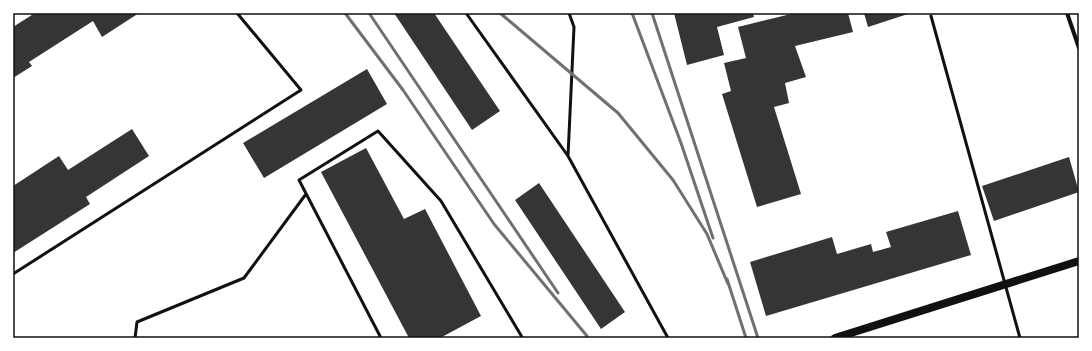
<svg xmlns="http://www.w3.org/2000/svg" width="1092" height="351" font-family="'Nunito Sans',sans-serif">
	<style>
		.building { fill: #353535 }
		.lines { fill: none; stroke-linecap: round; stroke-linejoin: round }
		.service { stroke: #111; stroke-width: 3 }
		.minor { stroke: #111; stroke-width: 4 }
		.secondary { stroke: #111; stroke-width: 8 }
		.rail { stroke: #707070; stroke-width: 3 }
		.neatline { fill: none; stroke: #111; stroke-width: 1.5 }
	</style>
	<rect width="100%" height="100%" fill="#fff"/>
	<path class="building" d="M35 13H139L102 37 93 21 29 62 32 66 13 78V27Z
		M394 13H434L500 111 472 130Z
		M674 13H753L754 17 717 27 724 55 687 65Z
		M795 13H848L853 32 795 46 806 77 785 83 789 103 774 107 801 194 757 207 722 94 731 91 724 63 746 58 738 27Z
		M864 13H911L868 27Z
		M367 69 387 104 264 178 243 143Z
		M132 129 149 156 86 197 90 204 13 253V186L59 156 68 170Z
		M366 148 404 219 425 209 481 316 440 338H409L321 172Z
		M1069 157 1079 192 994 221 982 186Z
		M539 183 625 312 601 329 515 200Z
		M958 211 971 255 766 316 750 262 832 237 837 254 871 244 873 252 891 247 886 232Z"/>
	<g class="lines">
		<path class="service" d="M466 13 568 156
			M569 13 574 27 568 156 668 338
			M931 16 1020 338
			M13 274 301 90 237 13
			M135 338 137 322 244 278 306 194
			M381 338 299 180 378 131 441 201 522 337 520 338"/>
		<path class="minor" d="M1067 13 1079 48"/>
		<path class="secondary" d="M835 338 1079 261"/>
		<path class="rail" d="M345 13 403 90 494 224 587 336
			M369 13 558 293
			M500 13 618 113 673 180 707 234 728 284
			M632 13 681 143 713 238
			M652 13 758 338
			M727 279 746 338"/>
	</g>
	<rect width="1092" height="351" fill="none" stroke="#ffffff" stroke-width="28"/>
	<rect x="14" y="14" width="1064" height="323" class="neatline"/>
</svg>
